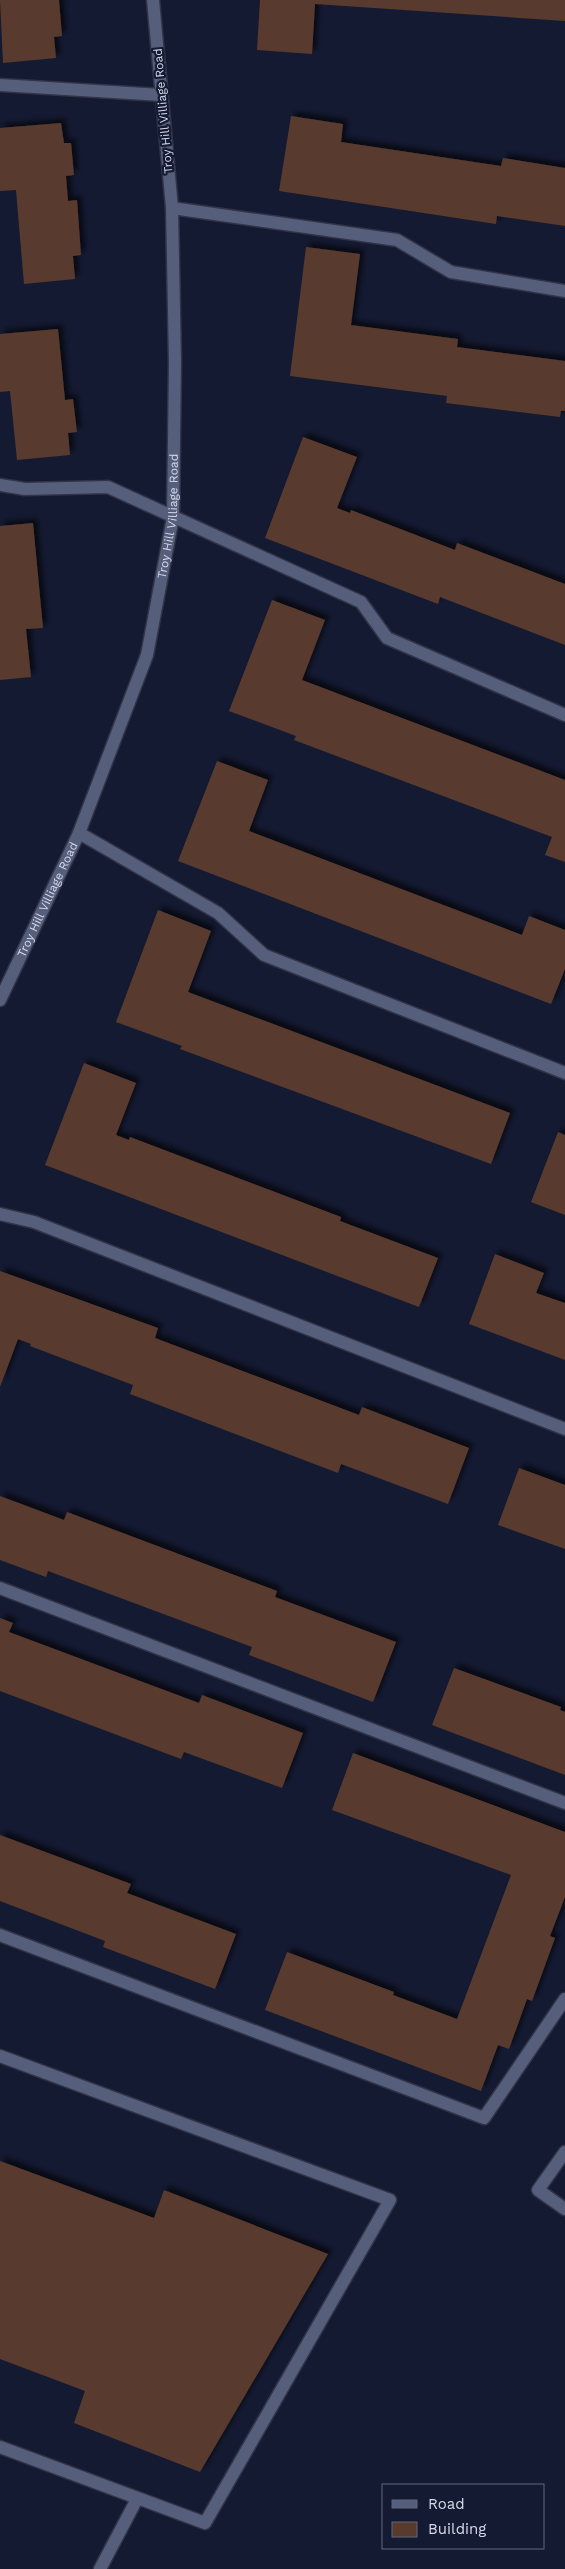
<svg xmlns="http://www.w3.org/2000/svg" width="565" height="2569" font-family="'Work Sans',sans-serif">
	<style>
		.building { fill: #583b2d; filter: url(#shadow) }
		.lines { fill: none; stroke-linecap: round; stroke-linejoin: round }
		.service-casing { stroke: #313347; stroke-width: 15 }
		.minor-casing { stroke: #313347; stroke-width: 15 }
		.service { stroke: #555e7b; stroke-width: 12 }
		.minor { stroke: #555e7b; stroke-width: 12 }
		.labels { text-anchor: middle; stroke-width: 4.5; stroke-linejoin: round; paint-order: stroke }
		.street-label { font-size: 12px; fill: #d5daeb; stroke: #141a32 }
	</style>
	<defs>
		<filter id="shadow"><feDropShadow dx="4.5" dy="-4.5" stdDeviation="2.5" flood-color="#0009"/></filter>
	</defs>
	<rect width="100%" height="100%" fill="#141a32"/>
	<path class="building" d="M0 0H59L62 36 54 37 56 58 3 63Z
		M260 0H565V21L315 4 312 54 257 50Z
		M291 116 343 124 341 142 501 166 503 158 565 168V226L497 216 496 224 279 191Z
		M61 123 64 143H71L74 175 66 176 68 201 77 200 81 255 73 256 75 279 24 284 16 190 0 191V128Z
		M306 247 360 254 351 325 458 339 457 347 565 361V411H561L560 417 446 403 447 396 290 376Z
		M58 329 65 400 73 399 77 432 68 433 70 455 17 460 10 391 0 392V334Z
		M303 437 357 457 337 508 350 513 351 510 455 550 457 543 565 584V645L440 597 438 604 265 538Z
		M33 523 43 628 26 629 31 677 0 680V526Z
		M272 600 325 620 302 680 565 780V862L545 855 552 837 294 740 296 736 229 711Z
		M217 761 268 780 249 831 522 935 529 916 565 930V969L551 1004 178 861Z
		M158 910 211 931 188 992 510 1113 491 1164 180 1049 182 1046 116 1022Z
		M84 1063 136 1083 116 1135 129 1140 130 1137 341 1217 340 1221 438 1258 419 1307 45 1165Z
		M558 1132 565 1135V1215L531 1202Z
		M495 1254 544 1273 536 1293 565 1303V1360L469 1324Z
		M0 1271 158 1328 155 1338 359 1415 362 1407 469 1448 448 1504 341 1464 338 1473 130 1394 133 1385 30 1346 31 1344 18 1339 0 1387Z
		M519 1468 565 1485V1549L498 1525Z
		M0 1496 64 1520 67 1512 277 1591 275 1597 396 1642 373 1702 249 1655 252 1647 48 1571 46 1577 0 1560Z
		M0 1618 13 1623 9 1632 199 1703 202 1695 303 1733 282 1788 184 1752 181 1759 0 1691Z
		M454 1668 561 1707 560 1710 565 1712V1775L432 1725Z
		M353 1753 565 1832V1897L550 1936 555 1938 532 2001 527 1999 509 2049 498 2045 481 2091 265 2010 287 1952 394 1992 393 1995 457 2019 511 1875 332 1810Z
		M0 1835 131 1884 127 1893 236 1934 215 1989 103 1947 105 1941 0 1901Z
		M0 2161 154 2218 164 2190 328 2254 200 2472 74 2423 85 2391 0 2359Z"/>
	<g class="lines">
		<g class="service-casing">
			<path id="service" d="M0 85 161 95
				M172 208 397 240 451 272 565 291
				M0 485 25 489 108 487 361 602 387 638 565 715
				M79 833 218 913 264 955 565 1073
				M0 1214 34 1222 565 1429
				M0 1588 565 1803
				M0 1935 484 2118 565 1999
				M0 2056 390 2200 205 2523 0 2447
				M565 2152 538 2190 565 2209
				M100 2569 137 2499"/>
		</g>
		<g class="minor-casing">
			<g id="minor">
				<path id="s1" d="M0 1000 79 833 147 655 173 517 175 362 172 208 153 0"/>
			</g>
		</g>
		<use href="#service" class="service"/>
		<use href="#minor" class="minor"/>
	</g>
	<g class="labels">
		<g class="street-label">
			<text transform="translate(163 111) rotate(-95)" y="4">Troy Hill Villiage Road</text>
			<text dy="4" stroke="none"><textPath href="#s1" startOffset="516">Troy Hill Villiage Road</textPath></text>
			<text dy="4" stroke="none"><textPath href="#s1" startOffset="111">Troy Hill Villiage Road</textPath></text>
		</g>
	</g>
	<rect x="382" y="2484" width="162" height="65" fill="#141a32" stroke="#61677c"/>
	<rect x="392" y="2500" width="25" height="8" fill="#555e7b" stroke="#61677c"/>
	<text x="428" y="2509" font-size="15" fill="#d5daeb">Road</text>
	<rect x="392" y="2522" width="25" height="15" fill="#583b2d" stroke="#61677c"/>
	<text x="428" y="2534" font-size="15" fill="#d5daeb">Building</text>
</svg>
